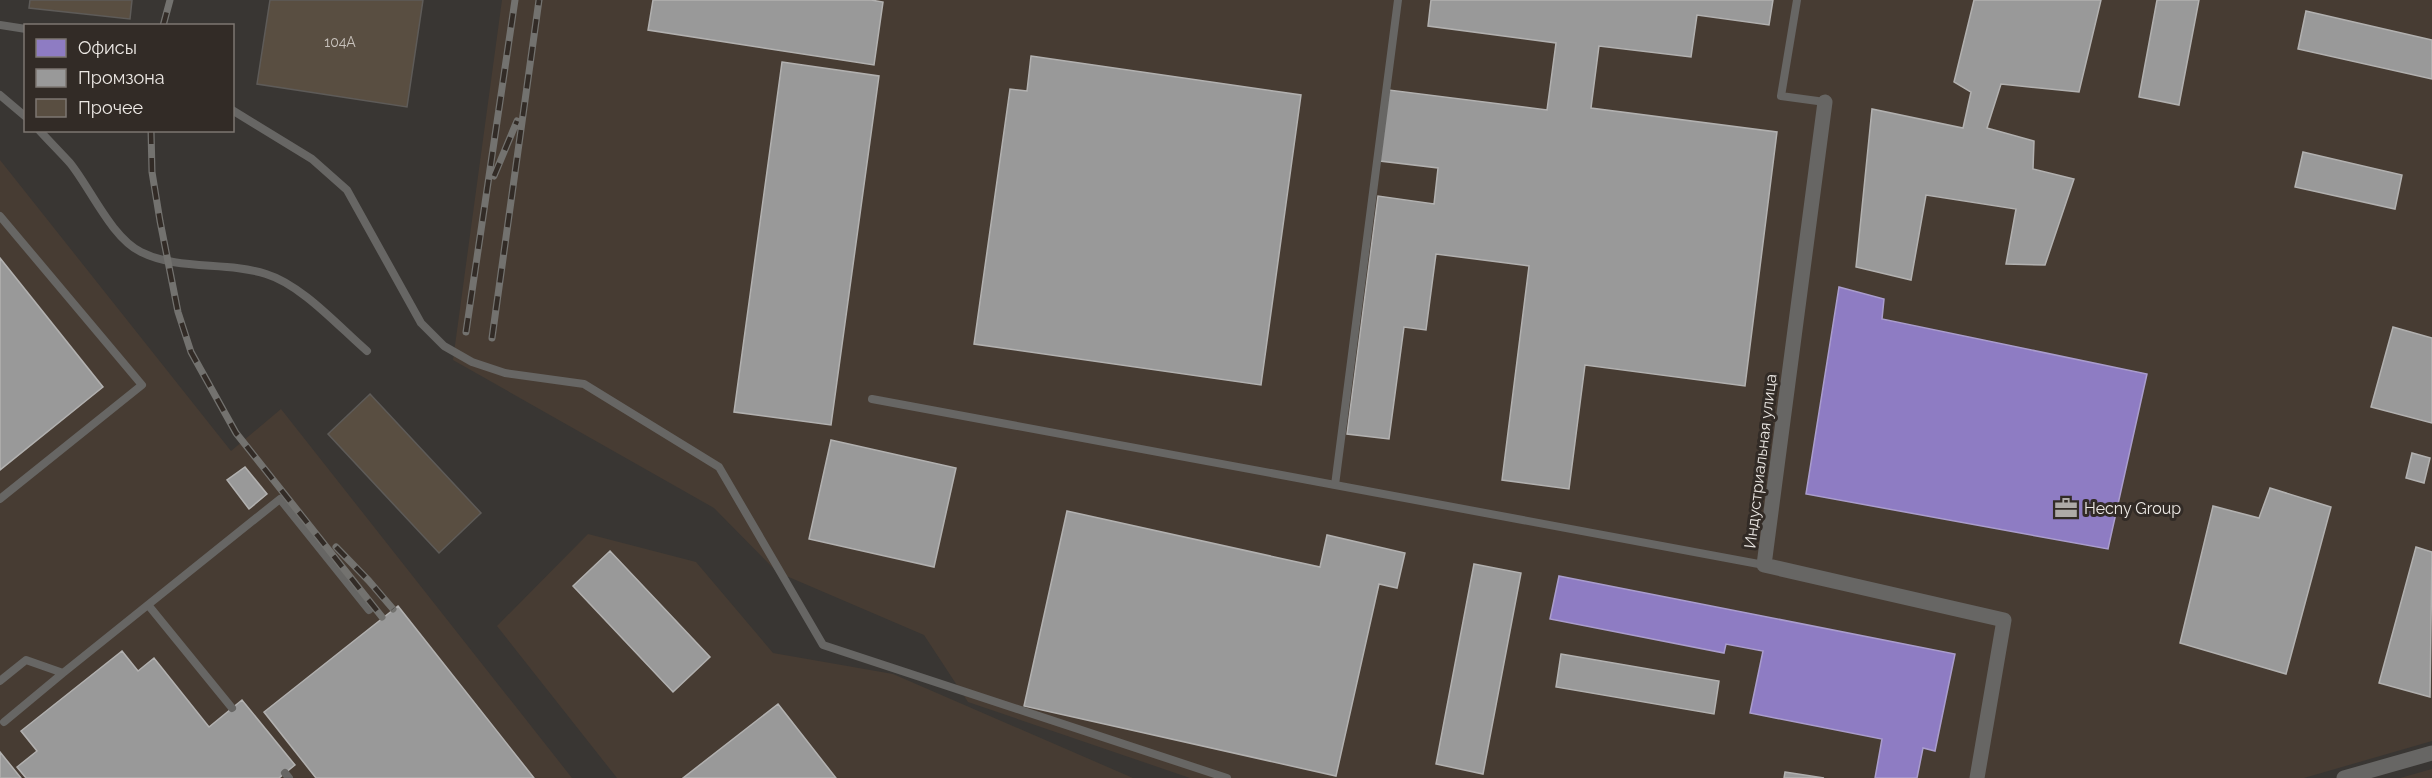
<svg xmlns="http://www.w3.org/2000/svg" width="2432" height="778" font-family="Raleway,sans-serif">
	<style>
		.built { fill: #473c33 }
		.offices { fill: #8e7cc3; stroke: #aa9dcd; stroke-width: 1.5 }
		.industry { fill: #999; stroke: #b2b1b0; stroke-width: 1.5 }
		.building { fill: #594e41; stroke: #5e5b58; stroke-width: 1.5 }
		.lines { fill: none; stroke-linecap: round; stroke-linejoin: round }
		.lane { stroke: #676664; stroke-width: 8 }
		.street { stroke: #676664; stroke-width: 15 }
		.rail-casing { stroke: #73726f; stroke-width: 7 }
		.rail { stroke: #322b26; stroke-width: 4.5; stroke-dasharray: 14; stroke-linecap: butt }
		.labels { text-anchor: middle; stroke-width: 6; stroke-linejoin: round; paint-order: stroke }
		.number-label { font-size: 14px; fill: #c8c2bc }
		.street-label { font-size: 16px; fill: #ede9e5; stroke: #322b26 }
		.poi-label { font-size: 16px; fill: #ede9e5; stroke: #322b26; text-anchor: start }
	</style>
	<rect width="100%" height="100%" fill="#393633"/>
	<path class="built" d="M502 0H2432V741L2304 778H1190L968 702 924 635 777 572 714 508 453 360Z
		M0 160 231 451 281 409 572 778H0Z
		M588 534 696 562 773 653 893 674 1133 778H617L497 626Z
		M2432 769V778H2400Z"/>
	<path class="offices" d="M1839 287 1884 299 1882 319 2147 374 2108 549 1806 494Z
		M1559 576 1955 654 1935 751 1923 748 1917 778H1875L1882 739 1750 713 1763 651 1726 644 1724 653 1550 619Z"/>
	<path class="industry" d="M653 0H871L883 2 874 65 648 30Z
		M1431 0H1773L1769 25 1697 15 1691 57 1599 46 1591 108 1777 132 1745 386 1585 365 1569 489 1502 480 1529 266 1436 254 1426 330 1404 327 1389 439 1347 434 1378 196 1434 204 1438 168 1380 161 1389 90 1547 110 1556 43 1428 26Z
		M1974 0H2101L2079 92 2001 84 1987 128 2034 141 2033 169 2074 179 2045 265 2006 264 2016 209 1926 195 1911 280 1856 267 1872 109 1963 128 1971 92 1954 82Z
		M2157 0H2199L2179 105 2139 97Z
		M2306 11 2432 40V79L2298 49Z
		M1031 56 1301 95 1261 385 974 344 1010 89 1027 91Z
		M782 62 879 76 831 425 734 412Z
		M2303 152 2402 175 2395 209 2295 187Z
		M0 258 103 387 0 470Z
		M2393 327 2432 338V423L2371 407Z
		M831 440 956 468 934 567 809 539Z
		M2412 453 2430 458 2424 483 2406 478Z
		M245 467 267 494 249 509 227 480Z
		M2270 488 2331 507 2286 674 2180 643 2213 506 2259 518Z
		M1067 511 1320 567 1327 535 1405 553 1397 588 1379 584 1336 776 1024 706Z
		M2416 547 2432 552 2430 697 2379 683Z
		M610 551 710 657 673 692 573 586Z
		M1474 564 1521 573 1483 774 1436 764Z
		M398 606 534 778H316L264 712Z
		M122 651 138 671 154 658 209 727 242 700 295 765 279 778H26L17 767 37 751 21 731Z
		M1561 654 1719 681 1714 714 1556 687Z
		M778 704 836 778H683Z
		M0 752 21 778H0Z
		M1785 772 1824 778H1784Z"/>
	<path class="building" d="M30 0H132L130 19 29 8Z
		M270 0H423L407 107 257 84Z
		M370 394 481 513 439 553 328 434Z"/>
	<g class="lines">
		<path class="lane" d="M1398 0 1335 485 1764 565
			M1797 0 1781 96 1825 102
			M0 25 26 29
			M0 95 26 117
			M232 110 312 159 347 190 421 323 444 346 472 362 505 373 584 384 719 467 823 645 1227 778
			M39 130C49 141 60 152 70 163 91 189 111 237 141 252 179 271 226 261 266 274 302 285 339 327 367 351
			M0 216 142 385 0 499
			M872 399 1335 485
			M149 606 232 708
			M0 681 26 660 63 673 280 499 369 610
			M4 722 63 673
			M285 773 289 778"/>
		<path class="street" d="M1825 102 1764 565 2004 620 1977 778
			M2344 778 2432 753"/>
		<g class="rail-casing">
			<path id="rail" d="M163 26 170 0
				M151 130 152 172 160 221 178 312 191 352 236 433 382 617
				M494 176 517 121
				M466 332 515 0
				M492 338 539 0
				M336 547 369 581 393 609"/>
		</g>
		<use href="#rail" class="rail"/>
	</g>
	<defs>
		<g id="office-bare" transform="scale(1.8)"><path d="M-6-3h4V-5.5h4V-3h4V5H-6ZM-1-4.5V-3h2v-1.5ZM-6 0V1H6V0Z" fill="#aeaaa7" stroke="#322b26" stroke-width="2.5" paint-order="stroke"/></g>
	</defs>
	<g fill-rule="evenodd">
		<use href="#office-bare" x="2066" y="508"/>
	</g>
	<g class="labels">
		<g class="number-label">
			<text x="340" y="47">104А</text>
		</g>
		<g class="street-label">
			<text transform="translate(1760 461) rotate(-83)" y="6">Индустриальная улица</text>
		</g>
		<g class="poi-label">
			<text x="2084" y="514">Hecny Group</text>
		</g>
	</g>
	<rect x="24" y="24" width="210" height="108" fill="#322b26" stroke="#7d7772" stroke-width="1.5"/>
	<rect x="36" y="39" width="30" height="18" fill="#8e7cc3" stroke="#7d7772" stroke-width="1.5"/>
	<text x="78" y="54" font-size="18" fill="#ede9e5">Офисы</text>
	<rect x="36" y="69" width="30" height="18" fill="#999999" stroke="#7d7772" stroke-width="1.5"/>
	<text x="78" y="84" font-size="18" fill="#ede9e5">Промзона</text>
	<rect x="36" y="99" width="30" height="18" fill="#594e41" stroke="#7d7772" stroke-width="1.5"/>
	<text x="78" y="114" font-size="18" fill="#ede9e5">Прочее</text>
</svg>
